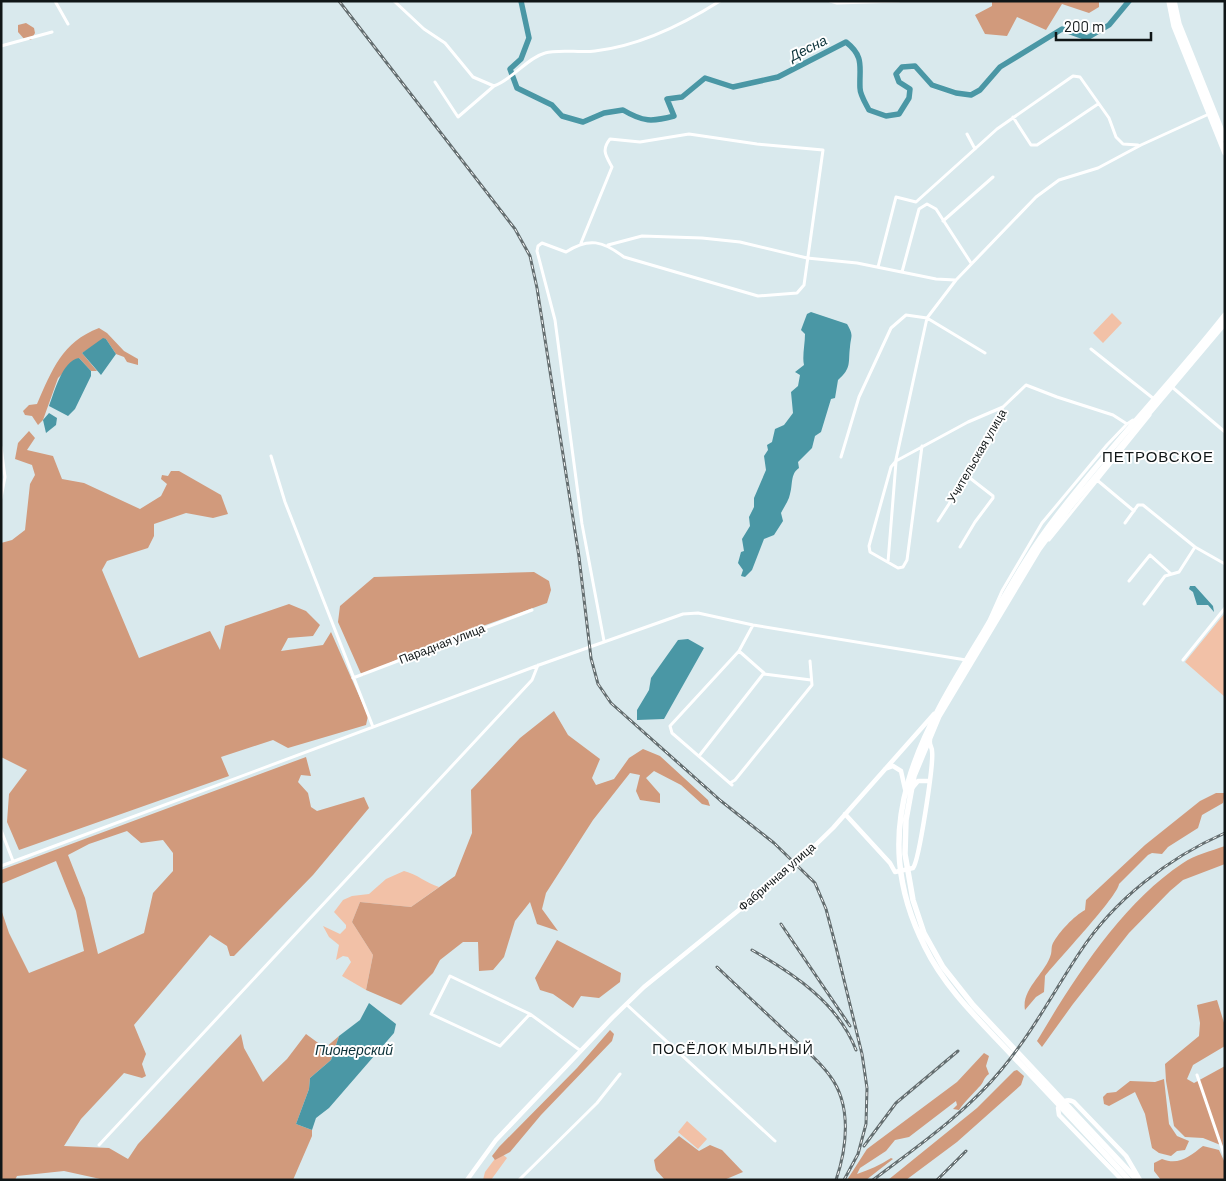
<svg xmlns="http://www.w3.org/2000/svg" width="1226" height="1181" font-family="Barlow,sans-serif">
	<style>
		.green { fill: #f2c1a7 }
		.forest { fill: #d19a7c; fill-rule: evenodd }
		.water { fill: #4a97a5 }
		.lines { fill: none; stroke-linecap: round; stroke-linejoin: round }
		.river { stroke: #4a97a5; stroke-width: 5.5 }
		.street { stroke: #fff; stroke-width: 3 }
		.secondary { stroke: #fff; stroke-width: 4.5 }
		.highway { stroke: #fff; stroke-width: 5.5 }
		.rail-casing { stroke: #646e70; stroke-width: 3 }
		.rail { stroke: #fff; stroke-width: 1; stroke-dasharray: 4; stroke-linecap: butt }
		.labels { text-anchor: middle; stroke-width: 4; stroke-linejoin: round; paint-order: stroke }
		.street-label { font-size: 12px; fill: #101617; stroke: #fff }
		.water-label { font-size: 14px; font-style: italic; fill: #0b3138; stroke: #fff }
		.neighbourhood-label { font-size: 14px; letter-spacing: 1px; fill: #101617; stroke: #fff }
		.quarter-label { font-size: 15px; letter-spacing: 1px; fill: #101617; stroke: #fff }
	</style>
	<rect width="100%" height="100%" fill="#d9e9ed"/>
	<path class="green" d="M1112 313 1122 323 1103 343 1093 333Z
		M1225 613V697L1185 662Z
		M404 871C417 874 426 883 439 887L411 907 360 902 352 922 373 955 366 990 342 976 351 962 348 957 343 956 336 960 339 945 329 937 323 926 340 934 346 928V925L334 912 343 900 352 896 369 894 386 879Z
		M687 1121 707 1139 698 1149 678 1132Z
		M500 1152 507 1158 491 1180H483L485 1172Z"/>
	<path class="forest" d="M992 1H1099V7L1089 13 1062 4 1046 30 1017 17 1007 36 985 34 975 15 992 6Z
		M26 23 34 28 35 33 31 40H25L18 32V25Z
		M99 328 107 333 124 351 138 359V365L127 362 124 357 116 354 106 339 82 353 97 371H91L79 358 58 378 43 420 38 425 32 416 25 415 23 411 29 405 37 404C52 370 62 342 99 328Z
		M29 431 35 438 27 450 53 456 62 479 84 483 140 509 161 496 167 484 161 479 162 475 168 476 171 471H179L221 495 228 514 213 518 186 513 154 524V536L148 548 107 561 102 570 139 658 210 631 220 650 225 626 289 604 306 611 320 625 313 636 288 638 281 651 323 645 331 632 368 716 366 725 288 748 273 740 221 757 229 776 19 850 7 822 9 794 27 770 1 757V543L12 540 25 530 30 484 35 475 32 465 15 459 18 443Z
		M534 572 549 581 551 590 547 603 424 647 362 676 338 622 340 606 374 577Z
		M554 711 568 735 600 759 592 778 596 785 614 779 629 758 643 749 660 756 708 800 710 806 702 804 681 785 654 771 646 778 660 794V803L640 800 636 791 640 775 630 773 593 820 546 893 542 909 558 931 537 924 530 902 515 921 504 957 493 970 479 971 478 942H463L440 960 433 973 401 1005 366 990 373 955 352 922 360 902 411 907 455 876 472 833 471 790 520 738Z
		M306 757 311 776 301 775 298 782 308 793 311 807 317 811 364 797 369 808 313 875 234 956H230L227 946 210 935 134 1025 146 1054 142 1064 146 1076 142 1078 124 1073 81 1119 64 1146 109 1148 128 1159 138 1144 241 1034 244 1048 263 1082 287 1059 306 1034 325 1048 339 1036 331 1060 310 1078 309 1089 296 1124 312 1130V1136L293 1180H105L64 1171 17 1176 15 1180H1V909L9 933 29 973 84 951 76 911 56 861 1 884V870ZM127 831 141 843 163 840 173 853V871L153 893 144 933 98 954 85 898 68 855 89 844Z
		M1216 793H1225L1223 803 1202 815 1198 828 1168 847 1162 854 1152 853 1148 855 1119 884C1118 896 1057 961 1045 976L1044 992 1036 997 1025 1010C1021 989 1046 973 1051 954 1052 950 1051 947 1053 943 1059 932 1074 916 1085 910L1086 900 1145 845 1200 801Z
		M1225 846V864L1183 880 1170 891 1129 933 1073 1004 1042 1047 1037 1041C1074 979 1121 904 1183 863 1194 855 1211 851 1225 846Z
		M557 940 621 973 620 982 599 998 581 996 573 1008 553 994 540 990 535 978Z
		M1217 1000 1225 1026V1046L1193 1065 1187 1079 1194 1083 1225 1066 1223 1146 1203 1138 1185 1137 1174 1126 1166 1081 1165 1064 1199 1036 1200 1023 1197 1005Z
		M610 1030 614 1034 612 1041 541 1115 510 1152 495 1160 492 1156 499 1147 577 1068Z
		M984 1053 989 1056 986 1066 989 1074C983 1078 984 1083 979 1087 972 1095 965 1101 959 1110L953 1109 957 1105 956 1101 909 1137 895 1140 886 1151 860 1168 857 1174C869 1170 880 1165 891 1158L893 1159 866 1180H847L867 1149 957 1082Z
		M1017 1070 1024 1076 1021 1085 957 1142 906 1180H888L977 1108 1014 1071Z
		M1164 1079 1169 1124 1177 1136 1189 1141 1185 1150 1177 1151 1171 1156 1159 1153 1152 1148 1145 1114 1135 1092 1109 1106 1104 1104 1103 1097 1107 1093 1116 1092 1130 1081 1155 1082Z
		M679 1136 699 1151 710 1145 722 1150 743 1172 724 1180H665L656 1170 654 1160Z
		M1203 1146 1219 1150 1225 1163V1180H1161L1154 1171V1163L1162 1159C1179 1166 1190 1156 1203 1146Z"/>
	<path class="water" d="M811 312 847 324C854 336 851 335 850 347 848 362 852 368 838 380L835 398 831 399 821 432 815 436 812 448 798 462 799 468C790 474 793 485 790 494 789 500 784 507 781 513L783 521 774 535 764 539 752 570 745 577 741 576 743 570 738 563 741 552 744 551 742 539 750 526 749 517 754 507V498L766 470 764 456 768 450 767 445 772 442 775 429 784 425 793 413 791 392 798 386 800 375 795 372 804 365C802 357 805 344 805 334L801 330 807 314Z
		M103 338 106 339 116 354 101 375 82 353Z
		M79 358 91 371V376L75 409 68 416 49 406C55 391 62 361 79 358Z
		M49 413 57 418 56 425 46 433 43 420Z
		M1190 586H1195L1213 606 1214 612 1208 605H1197L1193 592 1189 589Z
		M688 639 704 648 664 719 637 720V710L649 690 651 678 678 640Z
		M369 1003 396 1024 394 1033 329 1108 316 1118 312 1130 296 1124 309 1089 310 1078 331 1060 339 1036 360 1020Z"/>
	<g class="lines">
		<path class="river" d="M521 1 529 38 521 59 510 69 517 88 552 105 562 116 583 122 604 113 623 110C643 122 652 122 674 116L667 99 682 97 705 78 733 87 778 77 846 42C865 57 859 67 860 88 860 95 866 104 869 110L886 116 899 114 909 98 910 89 899 82 896 74 902 67 915 66 932 85 956 93 971 95 980 90 1000 67 1062 29 1087 38 1109 25 1129 1"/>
		<path class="street" d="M55 1 68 24
			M394 1 424 29 445 43 473 77 494 86C513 79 527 58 545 53 558 49 580 53 595 51 640 46 682 25 720 1
			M830 1 837 3 899 1
			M1 46 52 32
			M435 82 458 117 494 86
			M1013 117 1031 145H1037L1098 104
			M967 134 975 149
			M943 221 993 177
			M581 243 612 167C606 156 601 150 610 139L640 142 689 134 757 144 823 150 804 285 797 293 758 296 624 257C603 241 589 237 566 252L542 243 538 246 537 251 555 320 582 524 604 641
			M608 245 642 236 702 238 740 242 807 258 857 263 936 279 955 280
			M878 267 896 197 916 202 997 129 1073 76 1080 77 1109 118 1116 137 1123 144 1138 145
			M902 272 919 209 927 204 936 209 971 263
			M1091 349 1154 399
			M1172 387 1225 432
			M922 446 907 560 903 567 898 568 870 552 869 546 891 467 896 461 968 422 1003 407
			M1 447 5 477 1 498
			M271 456 285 502 373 727
			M841 457 859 397 891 328 906 315 927 318 985 353
			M895 464 927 318 956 280 1036 197 1059 180 1098 168 1141 145 1209 114
			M1097 480 1134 511
			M938 521 949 504 1003 407 1026 385 1057 397 1113 415 1127 424
			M1125 523 1138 505H1143L1195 547 1225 564
			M1049 540 1150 415
			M960 547 975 522 993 498V496L966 475
			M888 562 896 462
			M1129 581 1150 555 1170 573
			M1144 604 1165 576 1179 572 1195 547
			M990 618 1002 591 1042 523 1107 445 1127 424 1133 420
			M1183 660 1225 608
			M764 674 811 680
			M353 678 532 610
			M699 756 764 673 739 651
			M730 783 735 780 812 685 810 661
			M732 785 672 733 670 726 739 651 753 625
			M1 830 13 861
			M1 866 539 665 683 614 698 613 753 625 966 660
			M626 1004 775 1141
			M530 1014 500 1046 431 1014 450 976 530 1014 581 1051
			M1197 1075 1225 1157
			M99 1145 532 680 538 665
			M519 1180 597 1103 620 1074"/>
		<path class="secondary" d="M885 769 893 766 901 771 905 789
			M913 787 918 781H929
			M845 814 890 863 895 872 913 868C919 861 934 763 932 751 932 747 929 745 930 740
			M467 1180 496 1140 613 1017 644 987 797 863 833 828 934 714
			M1122 1180 1059 1115 1058 1108C1061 1102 1067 1098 1074 1102L1126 1156 1140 1180"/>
		<path class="highway" d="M1169 1 1174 26 1225 153
			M1174 1 1179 24 1225 139
			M1129 1180C1089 1137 1050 1095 1010 1053 979 1020 945 988 925 947 864 827 921 734 983 633 1006 594 1028 553 1056 517 1109 447 1171 384 1225 315
			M1137 1180 973 1005 943 967 924 933 913 900 905 854 906 820 914 776 939 716 1039 549 1070 507 1225 323"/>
		<g class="rail-casing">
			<path id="rail" d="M339 1 515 229 530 256 537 288 579 557 591 658 598 684 611 703 721 801 774 843 815 883 826 909 836 947 862 1054 867 1088 866 1124 858 1154 844 1180
				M781 924 850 1026
				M752 950C794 974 838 1003 856 1050
				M717 967C739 988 762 1009 784 1030 800 1045 818 1059 830 1076 852 1105 847 1148 836 1180
				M864 1146 896 1103 958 1051
				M873 1180C918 1146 966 1113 1002 1069 1032 1033 1054 991 1080 952 1114 900 1168 858 1225 833
				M937 1180 966 1151"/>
		</g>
		<use href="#rail" class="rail"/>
	</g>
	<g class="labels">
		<g class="street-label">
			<text transform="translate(977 456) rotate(-60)" y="4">Учительская улица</text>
			<text transform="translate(442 644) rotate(-21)" y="4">Парадная улица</text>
			<text transform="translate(777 877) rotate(-41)" y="4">Фабричная улица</text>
		</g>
		<g class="water-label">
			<text transform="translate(808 48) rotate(-27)" y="5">Десна</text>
			<text x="354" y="1055">Пионерский</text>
		</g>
		<g class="neighbourhood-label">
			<text x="733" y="1054">ПОСЁЛОК МЫЛЬНЫЙ</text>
		</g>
		<g class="quarter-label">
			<text x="1158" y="462">ПЕТРОВСКОЕ</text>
		</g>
	</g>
	<rect width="1226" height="1181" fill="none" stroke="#101617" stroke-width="5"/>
	<path d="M1056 32v8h95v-8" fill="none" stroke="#101617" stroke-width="2.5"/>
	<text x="1064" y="32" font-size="15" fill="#101617" stroke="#ffffff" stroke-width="4" paint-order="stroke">200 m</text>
</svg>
